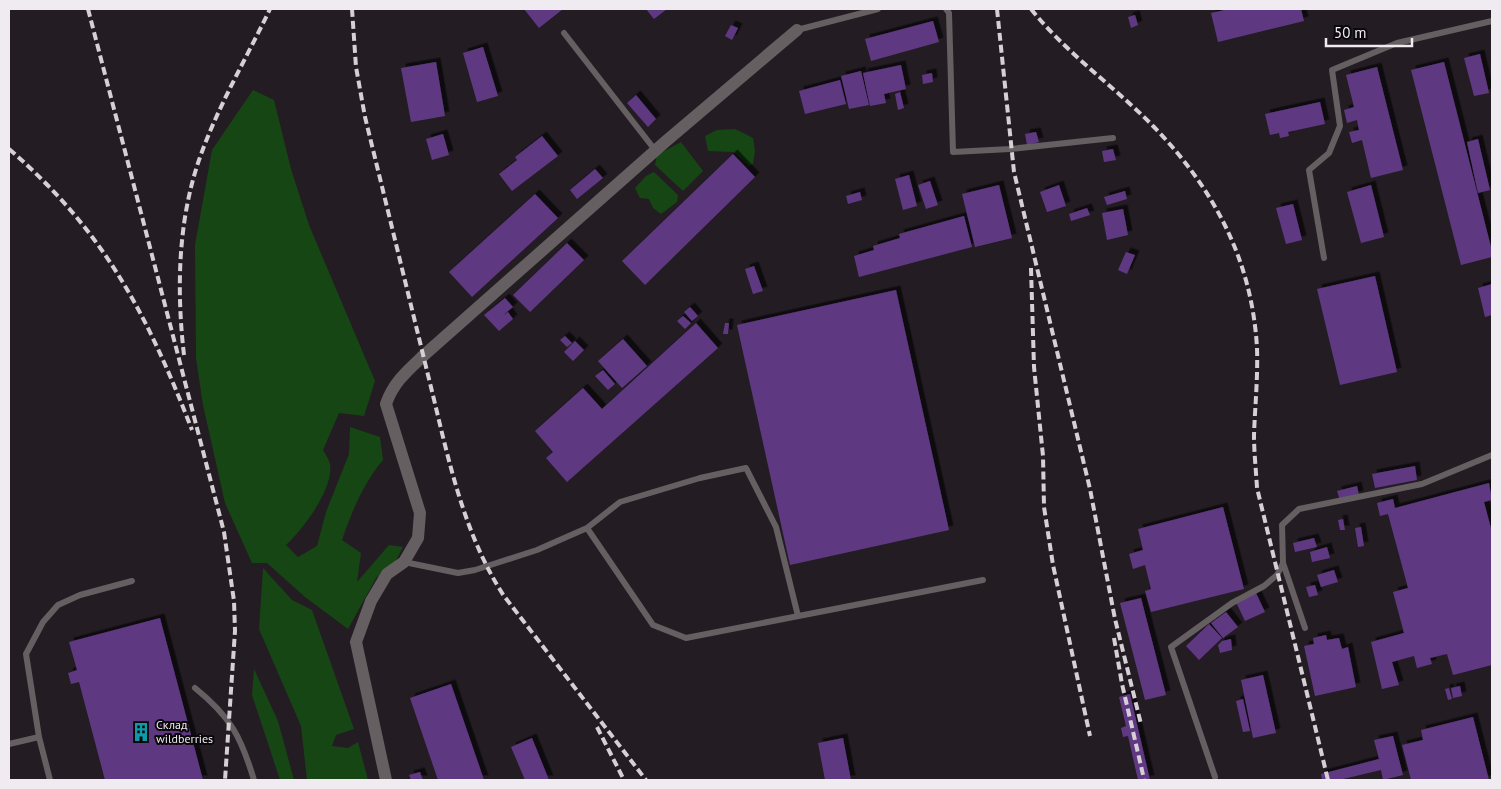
<svg xmlns="http://www.w3.org/2000/svg" width="1501" height="789" font-family="'PT Sans',sans-serif">
	<style>
		.green { fill: #174615 }
		.building { fill: #5f3982; filter: url(#shadow) }
		.lines { fill: none; stroke-linecap: round; stroke-linejoin: round }
		.service { stroke: #655f61; stroke-width: 6 }
		.minor { stroke: #655f61; stroke-width: 12 }
		.rail { stroke: #d6d0d6; stroke-width: 4; stroke-dasharray: 8 4; stroke-linecap: butt }
		.labels { text-anchor: middle; stroke-width: 4; stroke-linejoin: round; paint-order: stroke }
		.poi-label { font-size: 12px; fill: #f0ebf0; stroke: #0a080a; text-anchor: start }
	</style>
	<defs>
		<filter id="shadow"><feDropShadow dx="4.5" dy="-4.5" stdDeviation="0" flood-color="#0009"/></filter>
	</defs>
	<rect width="100%" height="100%" fill="#231c23"/>
	<path class="green" d="M253 90 274 100 291 169 309 225 375 381 364 416 339 413 323 450C325 454 329 459 330 464 334 489 303 529 286 545L298 557 317 546 326 512 349 454 350 427 380 437 383 460C363 484 352 511 342 540L361 553 357 582 389 545 403 547 394 564 376 578 348 629 305 597 267 563H252L225 503 203 405 196 358 195 245 212 150Z
		M735 129 753 138 755 151 753 164 749 166 733 152 708 151 705 136 717 130Z
		M681 142 703 171 683 191 655 165 657 155Z
		M654 172 678 195 677 202 661 214 653 208 649 199 640 198 635 188 646 176Z
		M263 568 292 600 312 610 354 729 336 735 332 746 348 748 358 742 368 780H307L301 726 259 629Z
		M254 669 278 721 294 780H280L252 695Z"/>
	<path class="building" d="M524 9H563L539 28Z
		M646 9H667L654 19Z
		M1229 9H1301L1304 21 1218 42 1211 13Z
		M1135 15 1138 25 1131 28 1128 17Z
		M933 21 939 42 871 61 865 39Z
		M731 25 738 28 732 40 725 36Z
		M483 47 498 96 477 102 463 53Z
		M1480 54 1489 93 1474 96 1464 58Z
		M436 62 445 116 411 122 401 68Z
		M1444 62 1492 251V257L1461 265 1411 70Z
		M901 65 906 89 884 94 886 103 870 106 863 73Z
		M1377 67 1403 170 1371 178 1362 140 1352 143 1349 132 1359 130 1357 120 1347 123 1344 110 1354 107 1346 75Z
		M861 71 869 105 849 109 841 76Z
		M932 73 933 82 923 84 922 75Z
		M840 80 846 104 805 114 799 91Z
		M900 92 904 108 898 110 895 94Z
		M636 95 656 119 648 127 627 103Z
		M1320 102 1325 124 1288 132 1289 136 1280 138 1279 133 1270 135 1265 114Z
		M1036 132 1039 142 1027 145 1025 134Z
		M443 134 449 155 432 160 426 139Z
		M542 136 558 156 512 191 499 174 517 160 515 157Z
		M1478 139 1490 190 1478 193 1467 142Z
		M1113 149 1116 160 1104 162 1102 151Z
		M733 154 755 177 645 285 622 261Z
		M595 169 603 178 577 199 570 190Z
		M909 175 917 206 903 210 895 179Z
		M930 181 938 205 926 209 918 185Z
		M999 185 1012 238 975 247 962 194Z
		M1059 185 1066 206 1047 212 1040 192Z
		M1371 185 1384 237 1361 243 1347 192Z
		M1125 191 1127 199 1107 205 1104 197Z
		M860 192 862 200 848 204 846 196Z
		M535 194 558 218 472 297 449 272Z
		M1293 204 1302 240 1286 244 1276 208Z
		M1087 208 1090 215 1071 221 1069 214Z
		M1123 209 1128 235 1107 240 1102 213Z
		M964 216 972 247 859 277 854 256 874 250 873 246 900 238 899 234Z
		M567 243 584 260 530 312 513 295Z
		M1126 252 1135 255 1127 274 1118 270Z
		M754 266 763 291 753 294 745 269Z
		M1375 276 1397 372 1340 385 1317 289Z
		M1492 284V315L1485 317 1478 288Z
		M896 290 949 530 790 565 737 325Z
		M505 298 513 307 502 316 508 312 513 319 499 331 484 315Z
		M690 307 698 316 692 321 684 312Z
		M683 316 691 323 685 329 677 321Z
		M696 323 718 348 567 482 546 458 553 452 535 431 583 388 602 409Z
		M725 323H729L728 334H723Z
		M565 336 572 343 567 347 560 340Z
		M623 339 647 366 622 388 598 361Z
		M575 341 584 350 573 361 564 352Z
		M603 370 615 384 608 390 595 376Z
		M1415 466 1417 480 1375 488 1372 474Z
		M1489 483 1492 500 1484 502 1492 532V665L1453 675 1447 654 1430 658 1432 664 1417 668 1414 656 1392 662 1399 685 1382 689 1371 642 1404 633 1393 592 1408 588 1388 514 1380 516 1377 503 1393 499 1395 508Z
		M1357 486 1359 495 1340 500 1337 491Z
		M1223 507 1244 589 1151 612 1145 591 1151 589 1145 565 1133 569 1129 554 1143 550 1138 529Z
		M1343 519 1345 530H1340L1338 520Z
		M1361 527 1364 546 1358 547 1355 528Z
		M1314 538 1317 547 1295 552 1293 543Z
		M1327 547 1330 558 1312 562 1310 552Z
		M1334 570 1338 582 1321 587 1317 575Z
		M1315 585 1318 595 1309 597 1306 587Z
		M1255 591 1265 612 1245 621 1235 600Z
		M1141 598 1166 695 1145 700 1120 603Z
		M1226 612 1238 627 1223 638 1211 623Z
		M160 618 203 780H105L79 682 71 684 68 673 77 670 69 642Z
		M1209 624 1222 638 1199 660 1186 646Z
		M1326 635 1327 640 1339 638 1342 649 1348 647 1356 687 1315 696 1304 646 1314 644 1313 638Z
		M1231 639 1232 650 1220 653 1218 645 1222 641Z
		M1263 675 1276 733 1253 738 1241 680Z
		M451 684 484 780H438L410 698Z
		M1460 686 1462 696 1453 698 1451 688Z
		M1449 688 1452 699 1448 700 1445 689Z
		M1130 694 1150 780H1138L1128 736 1123 737 1121 728 1126 726 1119 697Z
		M1243 699 1250 731 1243 732 1236 701Z
		M1473 717 1489 780H1411L1402 745 1423 740 1421 730Z
		M1393 736 1403 775 1383 780 1381 770 1339 780H1322L1321 774 1379 759 1374 740Z
		M532 738 549 780H525L511 747Z
		M843 738 851 780H825L818 743Z
		M420 772 423 780H411L409 775Z"/>
	<g class="lines">
		<path class="service" d="M946 9 949 13 953 152 1010 149 1113 138
			M797 30 878 9
			M564 33 655 150
			M1324 258 1309 170 1329 153 1340 126 1332 70 1397 43 1492 21
			M587 528 653 625 686 638 983 580
			M404 562 458 573 475 570 537 550 587 528 620 502 700 478 746 468 776 527 798 616
			M1283 563 1305 628
			M195 688C231 717 241 737 254 780
			M39 737 26 654 43 622 58 605 80 595 132 581
			M9 744 39 737 50 780
			M1215 777 1171 647 1232 603 1264 586 1277 575 1283 563 1282 525 1299 509 1422 484 1492 455"/>
		<path class="minor" d="M386 780 356 642 371 601 387 574 404 562 418 538 420 513 386 404C393 383 407 371 423 356L665 142 797 30"/>
		<path class="rail" d="M88 9 224 532 234 601 235 631 225 780
			M352 9 356 67 365 117C386 203 407 289 428 375 447 451 461 530 504 596L646 780
			M997 9 1014 172 1090 489 1115 619 1141 724
			M1031 9C1067 54 1114 86 1154 127 1214 189 1252 260 1257 348 1258 377 1255 406 1254 435 1254 452 1256 470 1257 488L1328 780
			M9 149C105 232 147 314 192 430
			M1031 268 1034 367 1043 456 1044 507 1053 565 1090 736
			M184 355C176 287 178 214 203 149 221 101 248 55 270 9
			M1114 638 1122 684 1144 779
			M597 727 624 780"/>
	</g>
	<defs>
		<g id="building-bare" transform="scale(1.5)"><path d="M-4-6H4V6H1V3H-1V6H-4ZM-2.5-4.3h1.7v1.8h-1.7ZM.8-4.3h1.7v1.8H.8ZM-2.5-1h1.7V.8h-1.7ZM.8-1h1.7V.8H.8Z" fill="#0f9aa8" stroke="#0a080a" stroke-width="2.5" paint-order="stroke"/></g>
	</defs>
	<g fill-rule="evenodd">
		<use href="#building-bare" x="141" y="732"/>
	</g>
	<g class="labels">
		<g class="poi-label">
			<text x="156" y="729">Склад<tspan x="156" dy="14">wildberries</tspan></text>
		</g>
	</g>
	<rect width="1501" height="789" fill="none" stroke="#f0ebf0" stroke-width="20"/>
	<path d="M1326 38v8h86v-8" fill="none" stroke="#f0ebf0" stroke-width="2.5"/>
	<text x="1334" y="38" font-size="15" fill="#f0ebf0" stroke="#0a080a" stroke-width="4" paint-order="stroke">50 m</text>
</svg>
